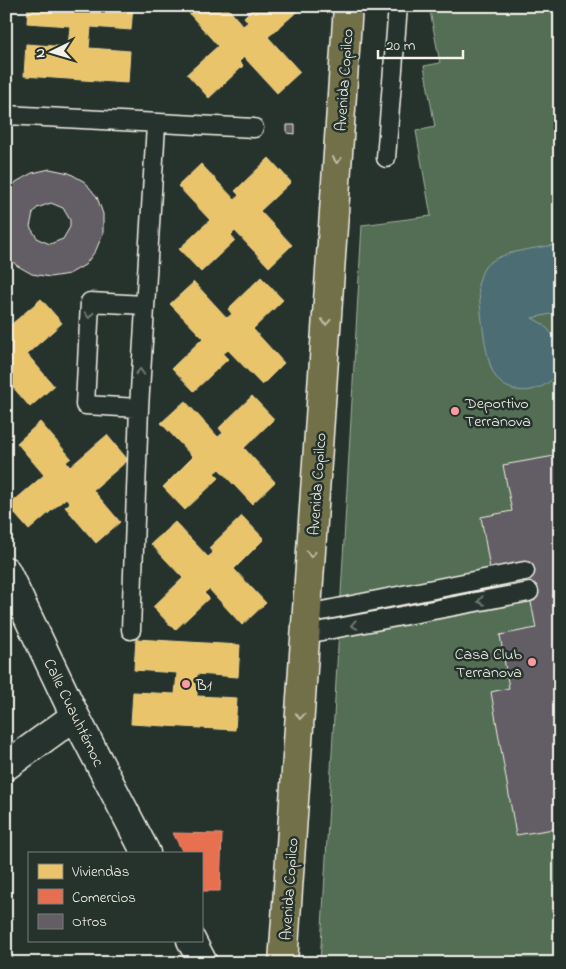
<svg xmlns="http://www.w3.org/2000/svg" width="566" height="969" font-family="'Indie Flower',sans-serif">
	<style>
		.green { fill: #536e54; stroke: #a4b09e }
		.water { fill: #4d6d74; stroke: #90a2a2 }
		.homes { fill: #e9c46a; stroke: #ecd290 }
		.shops { fill: #e76f51; stroke: #eb967e }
		.building { fill: #635d65; stroke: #f4f1e8; fill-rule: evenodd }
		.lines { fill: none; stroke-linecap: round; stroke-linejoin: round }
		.lane-casing { stroke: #f4f1e8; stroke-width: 21 }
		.street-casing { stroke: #f4f1e8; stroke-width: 31 }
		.primary-casing { stroke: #f4f1e8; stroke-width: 31 }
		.lane { stroke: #26332d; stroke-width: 18 }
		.street { stroke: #26332d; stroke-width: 28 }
		.primary { stroke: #726f4a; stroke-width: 28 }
		.oneway { stroke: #c0bda9 }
		.oneway2 { stroke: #6e766e }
		.poi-dot { fill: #ff9aa2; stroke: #26332d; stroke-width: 2 }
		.labels { text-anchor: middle; stroke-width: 5; stroke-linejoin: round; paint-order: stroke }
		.street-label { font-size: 16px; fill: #f4f1e8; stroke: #26332d }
		.poi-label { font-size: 16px; fill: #f4f1e8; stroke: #26332d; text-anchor: start }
	</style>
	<rect width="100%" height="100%" fill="#26332d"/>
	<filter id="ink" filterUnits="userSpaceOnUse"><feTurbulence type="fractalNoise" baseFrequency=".02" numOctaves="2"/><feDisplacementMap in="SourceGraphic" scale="10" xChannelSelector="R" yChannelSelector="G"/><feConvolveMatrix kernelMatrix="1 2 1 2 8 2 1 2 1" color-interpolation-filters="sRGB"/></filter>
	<g filter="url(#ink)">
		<path class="green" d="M429 6H560V963H320L362 225 431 216 416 131 435 127 424 66 440 63Z"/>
		<path class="water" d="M560 244V312L532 318 543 324 559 342C560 351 562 365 557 373 544 394 509 398 495 376 484 358 481 309 478 285 480 279 481 272 485 267 497 251 540 248 560 244Z"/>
		<path class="homes" d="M28 6H133L131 30 91 27 89 48 130 51 128 83 24 76 26 44 68 47 70 26 27 23Z
			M192 6H226L243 26 248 22 244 17 255 6H298L300 9 268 37 300 72 277 93 244 57 239 62 243 66 209 98 187 74 218 46 187 11Z
			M269 158 291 182 260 211 292 245 269 267 235 231 231 235 235 240 201 272 179 249 210 220 178 186 201 164 235 200 239 195 235 191Z
			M261 277 283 300 253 329 284 363 262 385 228 350 223 354 228 359 194 391 172 368 203 338 170 304 194 282 227 318 232 314 228 309Z
			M41 299 62 323 27 354 54 386 30 407 6 379V329Z
			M252 396 274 419 244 448 275 482 252 504 219 469 214 473 219 478 185 510 163 487 193 457 161 423 185 401 218 437 223 433 219 428Z
			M40 422 71 458 66 462 70 467 107 435 128 460 93 490 120 522 96 543 65 507 70 503 66 498 29 530 8 506 44 475 17 443Z
			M242 516 264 539 234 569 266 603 242 625 209 589 204 593 209 598 175 630 153 607 183 578 151 544 175 522 208 557 213 553 209 548Z
			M136 639 240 645 238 677 197 674V696L237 698 235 730 131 724 133 692 175 694 177 673 134 670Z"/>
		<path class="shops" d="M173 833 222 834 220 891H201V853H183Z"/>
		<path class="building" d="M287 125H295V134L287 133Z
			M50 169 69 173 85 182 97 197 103 214V233L96 250 85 265 69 274 50 277 32 274 16 265 6 253V194L16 182 32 173ZM51 203 63 208 70 220V227L63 239 50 244 38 239 30 227 33 213 37 208Z
			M560 455V828L516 835 491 692 509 688 500 635 536 628 525 571 491 574 481 517 512 511 503 465Z"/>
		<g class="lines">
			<g class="lane-casing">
				<path id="lane" d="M6 115 254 128
					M386 158 398 6
					M144 305 90 302 85 405 139 408 156 125
					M307 614 525 571
					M131 630 139 408
					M306 634 529 592"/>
			</g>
			<g class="street-casing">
				<path id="street" d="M6 571 75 716 146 853
					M6 766 75 716
					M191 940 203 963"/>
			</g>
			<g class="primary-casing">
				<path id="primary" d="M283 963 348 6"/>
			</g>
			<use href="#lane" class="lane"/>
			<use href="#street" class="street"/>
			<use href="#primary" class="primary"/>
		</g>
		<defs><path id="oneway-chevron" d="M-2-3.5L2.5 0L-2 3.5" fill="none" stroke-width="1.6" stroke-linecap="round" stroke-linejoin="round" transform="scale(1.25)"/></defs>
		<g class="oneway">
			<use href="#oneway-chevron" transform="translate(337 160) rotate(95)"/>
			<use href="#oneway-chevron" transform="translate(326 322) rotate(94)"/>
			<use href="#oneway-chevron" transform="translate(311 554) rotate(94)"/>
			<use href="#oneway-chevron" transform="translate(300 716) rotate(94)"/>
		</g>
		<g class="oneway2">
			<use href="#oneway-chevron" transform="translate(89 315) rotate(93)"/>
			<use href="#oneway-chevron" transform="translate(140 372) rotate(-87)"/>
			<use href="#oneway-chevron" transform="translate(481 601) rotate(169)"/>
			<use href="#oneway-chevron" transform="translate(354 625) rotate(169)"/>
		</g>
	</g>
	<g class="poi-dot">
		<circle cx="455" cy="411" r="5"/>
		<circle cx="532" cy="662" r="5"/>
		<circle cx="186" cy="684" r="5"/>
	</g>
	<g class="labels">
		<g class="street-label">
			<text transform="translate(343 80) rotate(-86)" y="6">Avenida Copilco</text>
			<text transform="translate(316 484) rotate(-86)" y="6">Avenida Copilco</text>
			<text transform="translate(75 712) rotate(64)" y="6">Calle Cuauhtémoc</text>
			<text transform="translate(288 889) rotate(-86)" y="6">Avenida Copilco</text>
		</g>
		<g class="poi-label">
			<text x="465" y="408">Deportivo<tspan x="465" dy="18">Terranova</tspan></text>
			<text x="522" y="659" text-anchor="end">Casa Club<tspan x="522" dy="18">Terranova</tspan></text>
			<text x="196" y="690">B1</text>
		</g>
	</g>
	<rect width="566" height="969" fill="none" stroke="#26332d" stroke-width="25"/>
	<rect x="12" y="12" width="541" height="944" fill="none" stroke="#f4f1e8" stroke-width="2" filter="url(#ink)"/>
	<rect x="28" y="852" width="175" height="90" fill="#26332d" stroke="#787f78"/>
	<rect x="38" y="864" width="25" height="15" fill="#e9c46a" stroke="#787f78"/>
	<text x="72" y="876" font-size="15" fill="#f4f1e8">Viviendas</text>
	<rect x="38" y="889" width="25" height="15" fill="#e76f51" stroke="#787f78"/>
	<text x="72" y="902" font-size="15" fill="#f4f1e8">Comercios</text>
	<rect x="38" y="914" width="25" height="15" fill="#635d65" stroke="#787f78"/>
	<text x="72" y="926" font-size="15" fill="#f4f1e8">Otros</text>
	<g transform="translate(52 52) rotate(265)" stroke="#26332d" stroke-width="4" paint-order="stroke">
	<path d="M0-4L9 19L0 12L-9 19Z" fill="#f4f1e8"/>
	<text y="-8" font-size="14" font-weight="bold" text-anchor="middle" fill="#f4f1e8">N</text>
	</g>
	<path d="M378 50v8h85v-8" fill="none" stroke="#f4f1e8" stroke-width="2.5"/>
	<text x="386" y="50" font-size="15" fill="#f4f1e8" stroke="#26332d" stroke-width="4" paint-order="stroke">20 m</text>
</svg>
